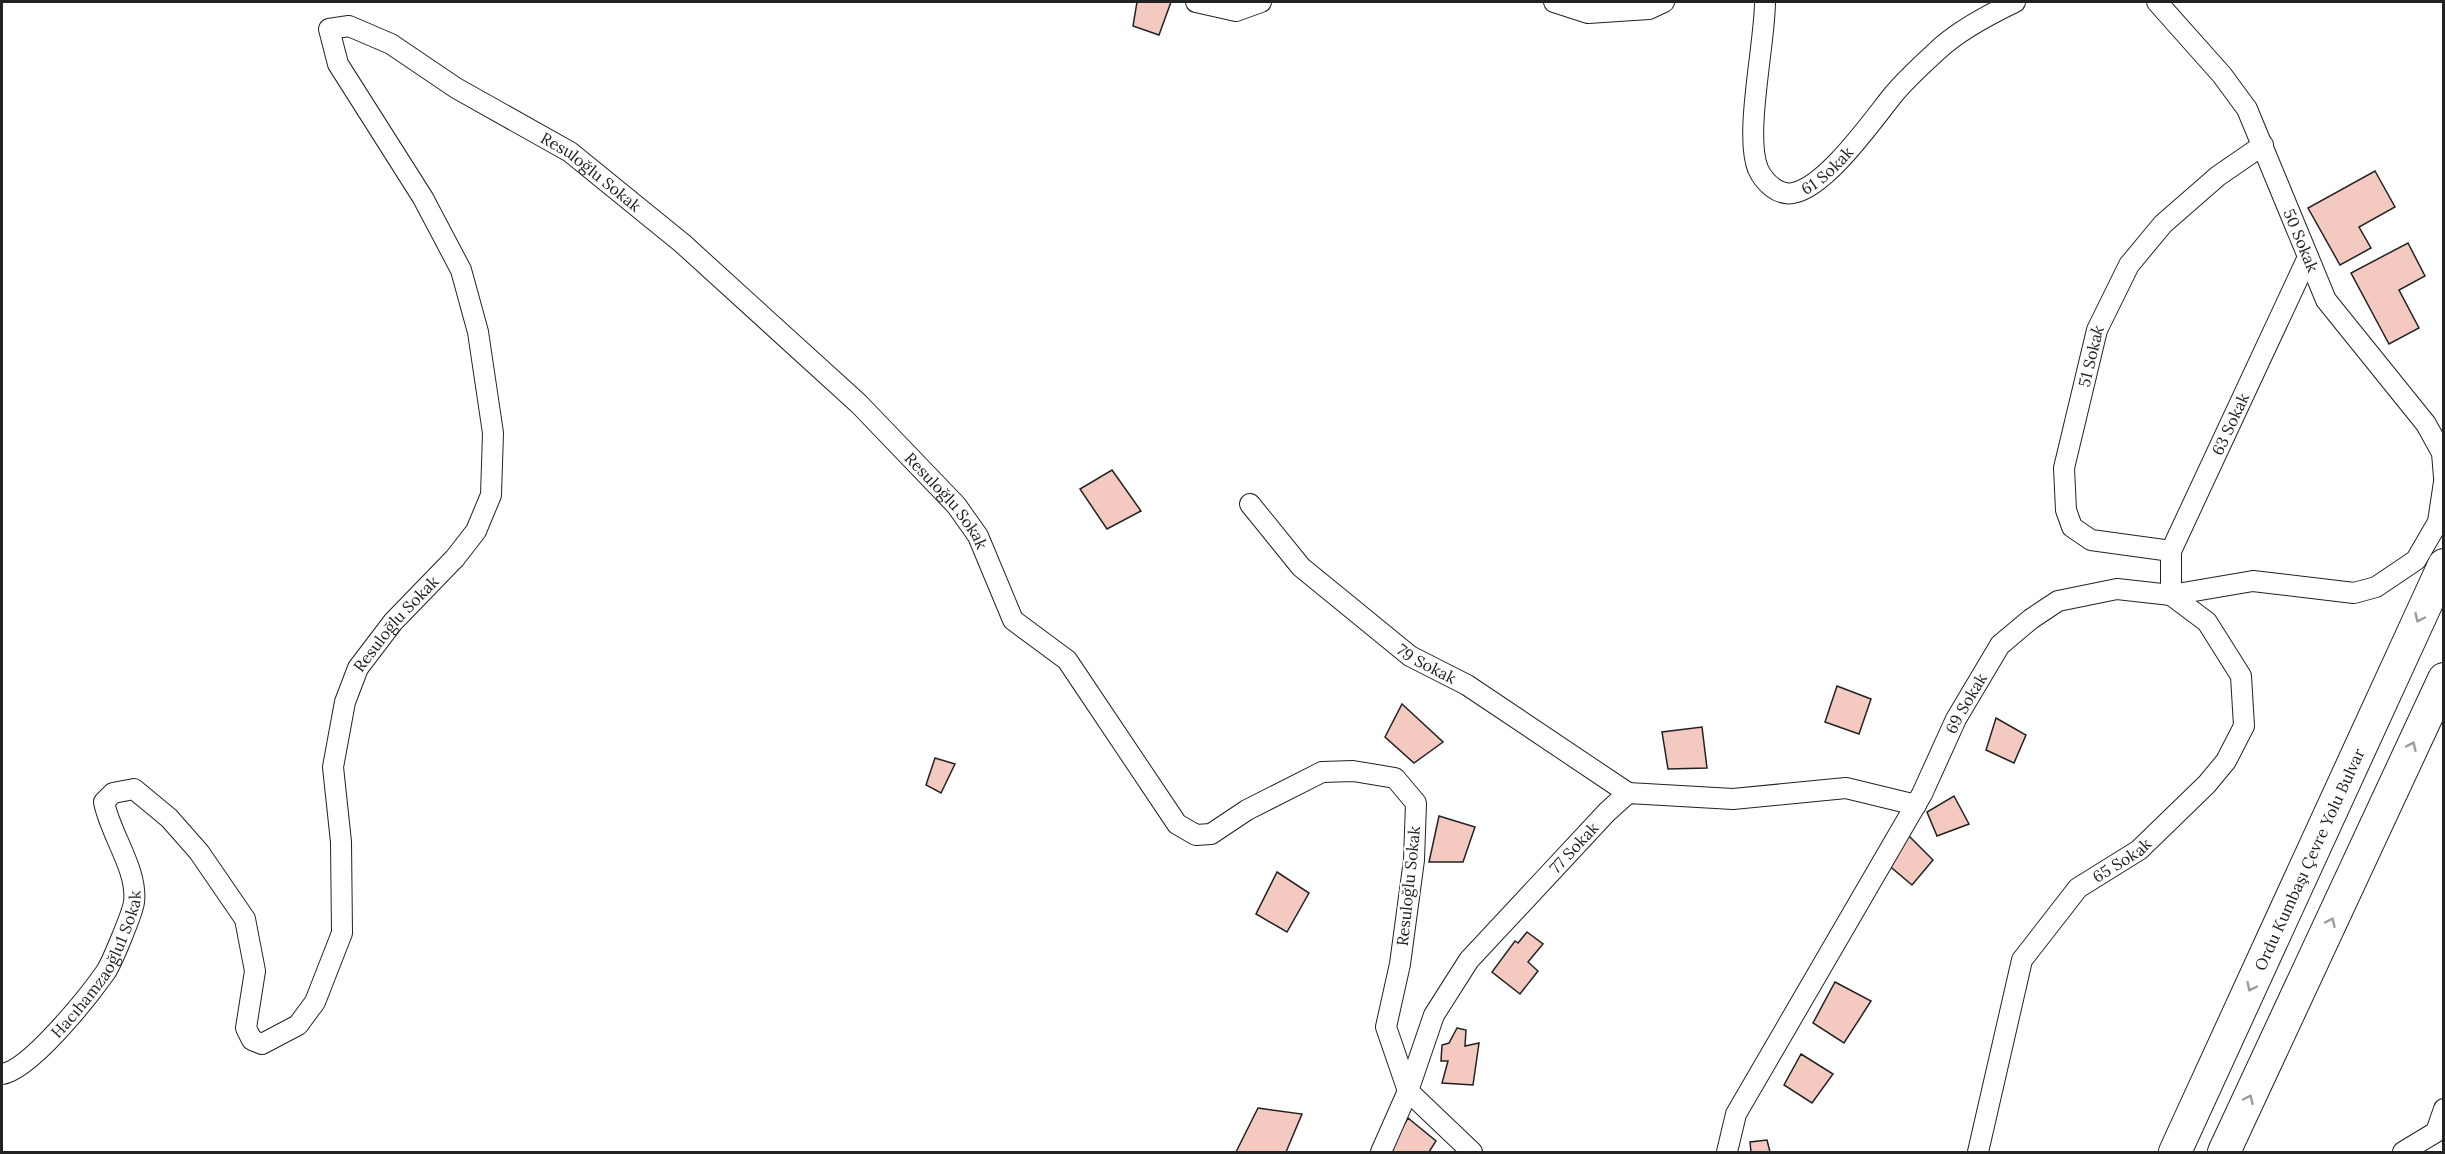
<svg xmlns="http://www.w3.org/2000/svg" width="2445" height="1154" font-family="Lora,serif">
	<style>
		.building { fill: #f3c9c0; stroke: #222; stroke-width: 1.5 }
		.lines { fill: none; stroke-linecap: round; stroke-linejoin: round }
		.minor-casing { stroke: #222; stroke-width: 22 }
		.trunk-casing { stroke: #222; stroke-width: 34 }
		.minor { stroke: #fff; stroke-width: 20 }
		.trunk { stroke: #fff; stroke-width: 32 }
		.oneway { stroke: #9c9c9c }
		.labels { text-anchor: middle; stroke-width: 4.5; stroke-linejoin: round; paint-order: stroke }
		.street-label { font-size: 16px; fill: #222; stroke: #fff }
	</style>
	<rect width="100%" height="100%" fill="#fff"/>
	<path class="building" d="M1137 2H1171L1159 35 1133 26Z
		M2375 171 2395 207 2359 227 2371 248 2340 265 2308 208Z
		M2408 243 2425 276 2399 290 2419 328 2389 344 2351 273Z
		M1112 470 1141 511 1107 529 1080 489Z
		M1837 686 1871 699 1859 734 1825 722Z
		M1402 704 1443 742 1414 763 1385 737Z
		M1996 718 2026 735 2014 763 1986 750Z
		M1702 727 1707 768 1668 769 1662 732Z
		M935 758 955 764 941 793 926 785Z
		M1954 796 1969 824 1937 836 1927 812Z
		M1439 816 1475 827 1463 862H1429Z
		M1905 832 1933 860 1912 885 1886 863Z
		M1277 872 1309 893 1287 932 1256 914Z
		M1527 932 1543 944 1528 962 1538 971 1520 994 1492 972 1515 941 1518 943Z
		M1835 982 1871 1001 1844 1043 1813 1023Z
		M1457 1028 1466 1030 1465 1046 1479 1043 1473 1085 1442 1083 1448 1061H1441L1442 1045 1449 1043Z
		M1801 1054 1833 1074 1812 1103 1784 1085Z
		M1258 1108 1302 1114 1286 1152H1236Z
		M1408 1118 1436 1141 1429 1152H1388Z
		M1767 1140 1770 1152H1751L1750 1142Z"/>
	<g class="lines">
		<g class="minor-casing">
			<g id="minor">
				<path d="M1196 2 1236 11 1261 2"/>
				<path d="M1554 2 1588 13 1649 9 1664 2"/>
				<path id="s1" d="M1765 2C1765 43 1744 135 1758 169 1764 182 1778 196 1793 193 1826 187 1872 121 1893 95 1906 79 1923 64 1938 50 1958 31 1990 14 2015 2"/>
				<path id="s2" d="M2157 2 2222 75 2247 109 2326 300 2426 424 2442 453 2444 477"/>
				<path id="s3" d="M1250 504 1301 567 1410 656 1467 685 1628 793"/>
				<path id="s4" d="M2171 551 2091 540 2072 527 2066 510 2064 468 2097 330 2129 265 2163 224 2218 176 2263 145"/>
				<path id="s5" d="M2 1074C30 1070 88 997 105 973 111 965 133 912 134 902 138 870 110 834 104 802L113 793 134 789 169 818 199 852 245 919 255 971 246 1028 252 1040 262 1044 298 1025 315 1002 342 933 341 842 333 767 345 702 358 668 393 622 455 558 476 531 491 495 493 433 478 332 461 270 423 198 338 64 329 29 349 26 391 44 456 88 570 152 682 243 859 404 956 505 978 536 1013 620 1067 660 1177 824 1196 835 1211 834 1247 810 1322 772 1353 771 1395 778 1416 803 1414 860 1400 964 1386 1027 1408 1091 1472 1152"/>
				<path id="s6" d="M1381 1152 1408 1091 1434 1015 1469 960 1607 812 1628 793 1733 799 1846 788 1916 805"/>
				<path id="s7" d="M1727 1152 1736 1114 1922 794 1956 719 2000 645 2031 619 2058 601 2117 589 2171 595 2253 581 2354 593 2376 587 2416 560 2438 522 2444 482"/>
				<path id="s8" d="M1978 1152 2022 960 2078 888 2139 850 2207 784 2226 761 2244 726 2241 676 2207 622 2171 595V551L2308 257"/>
				<path d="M2403 1152 2436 1132 2444 1109"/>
			</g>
		</g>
		<g class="trunk-casing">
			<g id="trunk">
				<path id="s9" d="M2175 1152 2444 565"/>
				<path d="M2224 1152 2444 679"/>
			</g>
		</g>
		<use href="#minor" class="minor"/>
		<use href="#trunk" class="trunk"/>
	</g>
	<defs><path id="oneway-chevron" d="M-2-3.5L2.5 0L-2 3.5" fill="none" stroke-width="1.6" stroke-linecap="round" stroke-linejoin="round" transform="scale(1.5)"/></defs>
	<g class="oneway">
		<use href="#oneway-chevron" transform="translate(2419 618) rotate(115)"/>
		<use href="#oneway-chevron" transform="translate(2412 746) rotate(-65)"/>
		<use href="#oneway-chevron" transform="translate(2331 922) rotate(-65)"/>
		<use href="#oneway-chevron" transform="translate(2251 987) rotate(115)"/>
		<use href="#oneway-chevron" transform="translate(2249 1099) rotate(-65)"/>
	</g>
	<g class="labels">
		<g class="street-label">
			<text dy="6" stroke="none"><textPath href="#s1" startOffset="255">61 Sokak</textPath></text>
			<text dy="6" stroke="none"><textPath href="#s5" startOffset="2110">Resuloğlu Sokak</textPath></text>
			<text dy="6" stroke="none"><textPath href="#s2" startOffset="282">50 Sokak</textPath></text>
			<text dy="6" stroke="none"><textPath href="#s4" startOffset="279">51 Sokak</textPath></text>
			<text dy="6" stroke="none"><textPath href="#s8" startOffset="867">63 Sokak</textPath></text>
			<text dy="6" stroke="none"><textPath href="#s5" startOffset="2596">Resuloğlu Sokak</textPath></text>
			<text dy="6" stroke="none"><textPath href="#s5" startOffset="1140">Resuloğlu Sokak</textPath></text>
			<text dy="6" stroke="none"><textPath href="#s3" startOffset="240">79 Sokak</textPath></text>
			<text dy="6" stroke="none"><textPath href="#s7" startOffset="510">69 Sokak</textPath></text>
			<text dy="6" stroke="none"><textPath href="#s6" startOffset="366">77 Sokak</textPath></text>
			<text dy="6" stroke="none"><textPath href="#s8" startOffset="340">65 Sokak</textPath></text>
			<text dy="6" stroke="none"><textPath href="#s9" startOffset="322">Ordu Kumbaşı Çevre Yolu Bulvar</textPath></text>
			<text transform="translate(1408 886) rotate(-84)" y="6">Resuloğlu Sokak</text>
			<text dy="6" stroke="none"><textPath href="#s5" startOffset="150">Hacıhamzaoğlu1 Sokak</textPath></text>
		</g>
	</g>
	<rect width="2445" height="1154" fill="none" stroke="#222222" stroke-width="6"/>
</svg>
